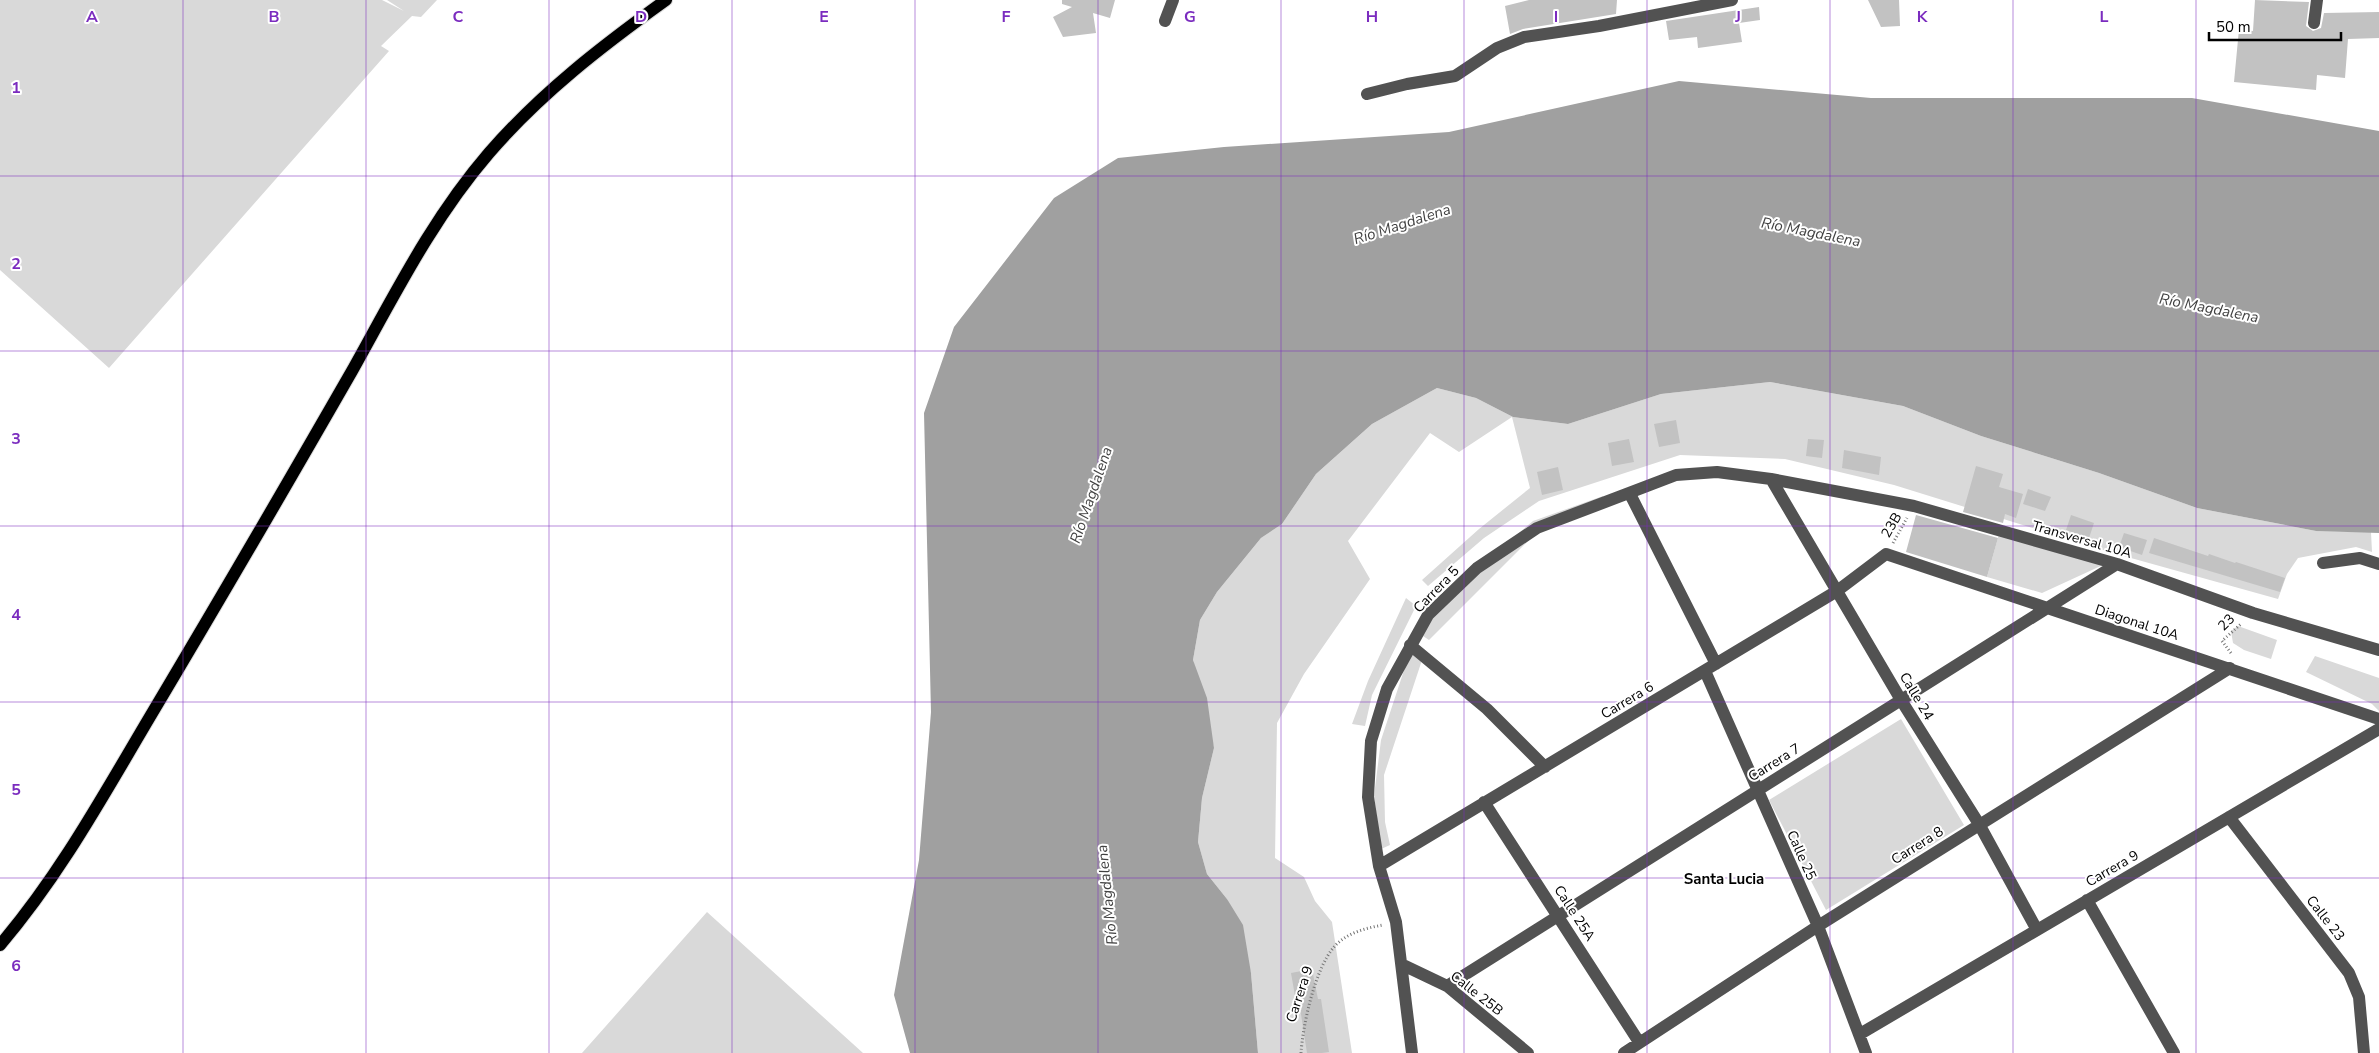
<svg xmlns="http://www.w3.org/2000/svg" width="2379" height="1053" font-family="'Nunito Sans',sans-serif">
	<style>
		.green { fill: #d9d9d9 }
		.water { fill: #a0a0a0 }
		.building { fill: #c2c2c2 }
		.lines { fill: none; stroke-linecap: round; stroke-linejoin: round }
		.major-casing { stroke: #dbdbdb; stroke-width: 14 }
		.path { stroke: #747474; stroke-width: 3; stroke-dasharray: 1 2.5; stroke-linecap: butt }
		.minor { stroke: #525252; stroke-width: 12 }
		.major { stroke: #000; stroke-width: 12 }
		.grid { fill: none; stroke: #7b2cbf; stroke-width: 1; stroke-opacity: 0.55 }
		.labels { text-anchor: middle; stroke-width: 4; stroke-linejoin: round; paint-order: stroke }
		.street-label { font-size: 14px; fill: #000; stroke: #fff }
		.water-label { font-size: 15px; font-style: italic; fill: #414141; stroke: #fff }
		.neighbourhood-label { font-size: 15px; font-weight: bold; fill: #000; stroke: #fff }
		.grid-label { font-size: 16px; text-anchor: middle; font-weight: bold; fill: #7b2cbf; stroke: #fff; stroke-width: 4; stroke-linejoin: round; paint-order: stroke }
	</style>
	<rect width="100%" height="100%" fill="#fff"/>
	<path class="green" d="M0 0H382L404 11 387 0H437L421 17 412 16 381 46 389 51 109 368 0 270Z
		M1770 382 1903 406 1981 436 2099 473 2197 508 2316 531 2371 532 2372 552 2356 547 2298 558 2287 574 2278 599 2113 553 1894 485 1785 459 1680 455 1539 501 1484 538 1428 586 1422 580 1479 529 1530 488 1512 417 1459 452 1430 433 1348 541 1370 579 1304 674 1277 723 1275 858 1304 877 1315 901 1332 922 1352 1053H1258L1251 973 1227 899 1207 874 1198 842 1202 798 1214 748 1193 660 1200 620 1217 592 1261 538 1282 524 1316 474 1372 424 1437 388 1476 398 1513 417 1568 424 1661 394Z
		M1603 496 1605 504 1535 534 1429 640 1417 632 1456 586 1533 521Z
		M1999 534 2105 564 2042 593 1987 577Z
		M1406 598 1416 606 1372 695 1365 726 1352 724 1368 681Z
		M2238 626 2277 640 2271 659 2244 650 2233 643 2231 631Z
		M1411 649 1423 657 1384 775 1385 822 1390 845 1381 849 1374 796 1381 740Z
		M2315 656 2379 678V711L2372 704 2306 672Z
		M1901 719 1964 825 1826 910 1769 800Z
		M707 912 863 1053H582Z"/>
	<path class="water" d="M1679 81 1871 98H2192L2379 131V533L2316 531 2197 508 2099 473 1981 436 1903 406 1770 382 1661 394 1568 424 1513 417 1476 398 1437 388 1372 424 1316 474 1282 524 1261 538 1217 592 1200 620 1193 660 1207 698 1214 748 1202 798 1198 842 1207 874 1227 899 1243 925 1251 973 1258 1053H910L894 995 919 860 931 712 924 413 954 327 1054 198 1118 158 1224 147 1449 132Z"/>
	<path class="building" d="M1062 0H1115L1110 18 1093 13 1096 33 1063 37 1053 17 1072 7 1062 4Z
		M1529 0H1617L1616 14 1523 29 1510 34 1505 6Z
		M1868 0H1899L1900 26 1881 27Z
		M2255 0 2309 2 2306 26 2313 31 2321 28 2324 13 2379 12V38L2348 39 2345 78 2317 75 2316 90 2234 82 2239 29 2253 31Z
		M1759 7 1760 20 1739 23 1742 42 1698 48 1697 37 1669 40 1666 21Z
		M1676 420 1680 443 1659 447 1654 424Z
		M1629 439 1634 462 1612 466 1608 443Z
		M1808 439 1824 440 1822 458 1806 456Z
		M1844 450 1881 457 1879 475 1842 468Z
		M1976 466 2003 474 1999 487 2023 494 2016 518 2005 514 2003 523 1963 512Z
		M1558 467 1563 490 1542 495 1537 472Z
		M2028 489 2051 497 2045 511 2023 504Z
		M1916 515 1998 538 1987 577 1906 552Z
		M2071 515 2094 523 2089 538 2066 530Z
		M2124 533 2147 540 2142 555 2119 547Z
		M2154 538 2208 556 2209 554 2235 563 2236 562 2285 578 2280 592 2149 553Z
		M1312 969 1318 999H1321L1329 1052 1322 1053H1307L1298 995 1295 996 1291 973Z"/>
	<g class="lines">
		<g class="major-casing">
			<path id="major" d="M0 945C60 875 104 794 151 715 219 601 286 486 352 371 394 296 432 219 489 153 541 93 602 46 666 0"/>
		</g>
		<path class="path" d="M1893 543 1907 518
			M2231 653 2222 641 2242 623
			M1301 1053C1303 1024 1315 969 1334 947 1346 933 1366 928 1383 925"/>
		<path class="minor" d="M1165 21 1173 0
			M2314 23 2317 0
			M1367 94 1407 84 1455 76 1497 48 1524 37 1599 26 1732 0
			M1771 479 1901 700 1979 824 2037 930
			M1630 494 1716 664
			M2323 563 2360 558 2379 564
			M1410 645 1487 709 1545 767
			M1705 671 1818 926 1866 1053
			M1484 802 1639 1042
			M2229 817 2349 973 2359 997 2364 1053
			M1379 866 1837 591 1886 554 2379 719
			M2087 900 2174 1053
			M1403 965 1447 986 1528 1053
			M1447 986 2117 564
			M1860 1034 2379 729
			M1412 1053 1396 922 1379 866 1368 797 1371 741 1387 689 1428 615 1477 568 1537 528 1676 475 1717 472 1771 479 1914 506 2117 564 2253 613 2379 650
			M1624 1053 1818 926 2230 668"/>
		<use href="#major" class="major"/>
	</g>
	<path class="grid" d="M183 0V1053M366 0V1053M549 0V1053M732 0V1053M915 0V1053M1098 0V1053M1281 0V1053M1464 0V1053M1647 0V1053M1830 0V1053M2013 0V1053M2196 0V1053M0 176H2379M0 351H2379M0 526H2379M0 702H2379M0 878H2379"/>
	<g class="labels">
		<g class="street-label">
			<text transform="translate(1891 525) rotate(-60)" y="5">23B</text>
			<text transform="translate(2082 539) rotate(16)" y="5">Transversal 10A</text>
			<text transform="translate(1436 589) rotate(-46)" y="5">Carrera 5</text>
			<text transform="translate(2137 622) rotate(18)" y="5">Diagonal 10A</text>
			<text transform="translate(2226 622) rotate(-44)" y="5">23</text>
			<text transform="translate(1917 696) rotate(59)" y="5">Calle 24</text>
			<text transform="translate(1627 700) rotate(-31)" y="5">Carrera 6</text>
			<text transform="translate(1774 762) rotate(-32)" y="5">Carrera 7</text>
			<text transform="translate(1917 845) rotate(-32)" y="5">Carrera 8</text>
			<text transform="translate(1802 855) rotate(66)" y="5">Calle 25</text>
			<text transform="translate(2112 868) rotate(-30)" y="5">Carrera 9</text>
			<text transform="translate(1575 913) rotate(57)" y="5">Calle 25A</text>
			<text transform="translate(2326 918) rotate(52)" y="5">Calle 23</text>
			<text transform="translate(1477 993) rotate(38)" y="5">Calle 25B</text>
			<text transform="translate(1299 994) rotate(-72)" y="5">Carrera 9</text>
		</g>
		<g class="water-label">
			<text transform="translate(1402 224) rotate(-18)" y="5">Río Magdalena</text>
			<text transform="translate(1811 232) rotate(11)" y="5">Río Magdalena</text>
			<text transform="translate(2209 308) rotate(11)" y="5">Río Magdalena</text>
			<text transform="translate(1091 495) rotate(-71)" y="5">Río Magdalena</text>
			<text transform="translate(1107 895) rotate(-96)" y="5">Río Magdalena</text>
		</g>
		<g class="neighbourhood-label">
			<text x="1724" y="884">Santa Lucia</text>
		</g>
	</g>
	<g class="grid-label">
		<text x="92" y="22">A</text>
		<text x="274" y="22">B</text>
		<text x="458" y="22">C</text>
		<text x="641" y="22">D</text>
		<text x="824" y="22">E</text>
		<text x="1006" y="22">F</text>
		<text x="1190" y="22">G</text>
		<text x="1372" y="22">H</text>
		<text x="1556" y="22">I</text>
		<text x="1738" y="22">J</text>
		<text x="1922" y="22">K</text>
		<text x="2104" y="22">L</text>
		<text x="16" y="93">1</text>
		<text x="16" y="269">2</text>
		<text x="16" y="444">3</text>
		<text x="16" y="620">4</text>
		<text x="16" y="795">5</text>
		<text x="16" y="971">6</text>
	</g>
	<path d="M2209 32v8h132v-8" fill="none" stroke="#000000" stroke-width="2.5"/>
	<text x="2216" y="32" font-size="15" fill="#000000" stroke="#ffffff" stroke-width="4" paint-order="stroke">50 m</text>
</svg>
